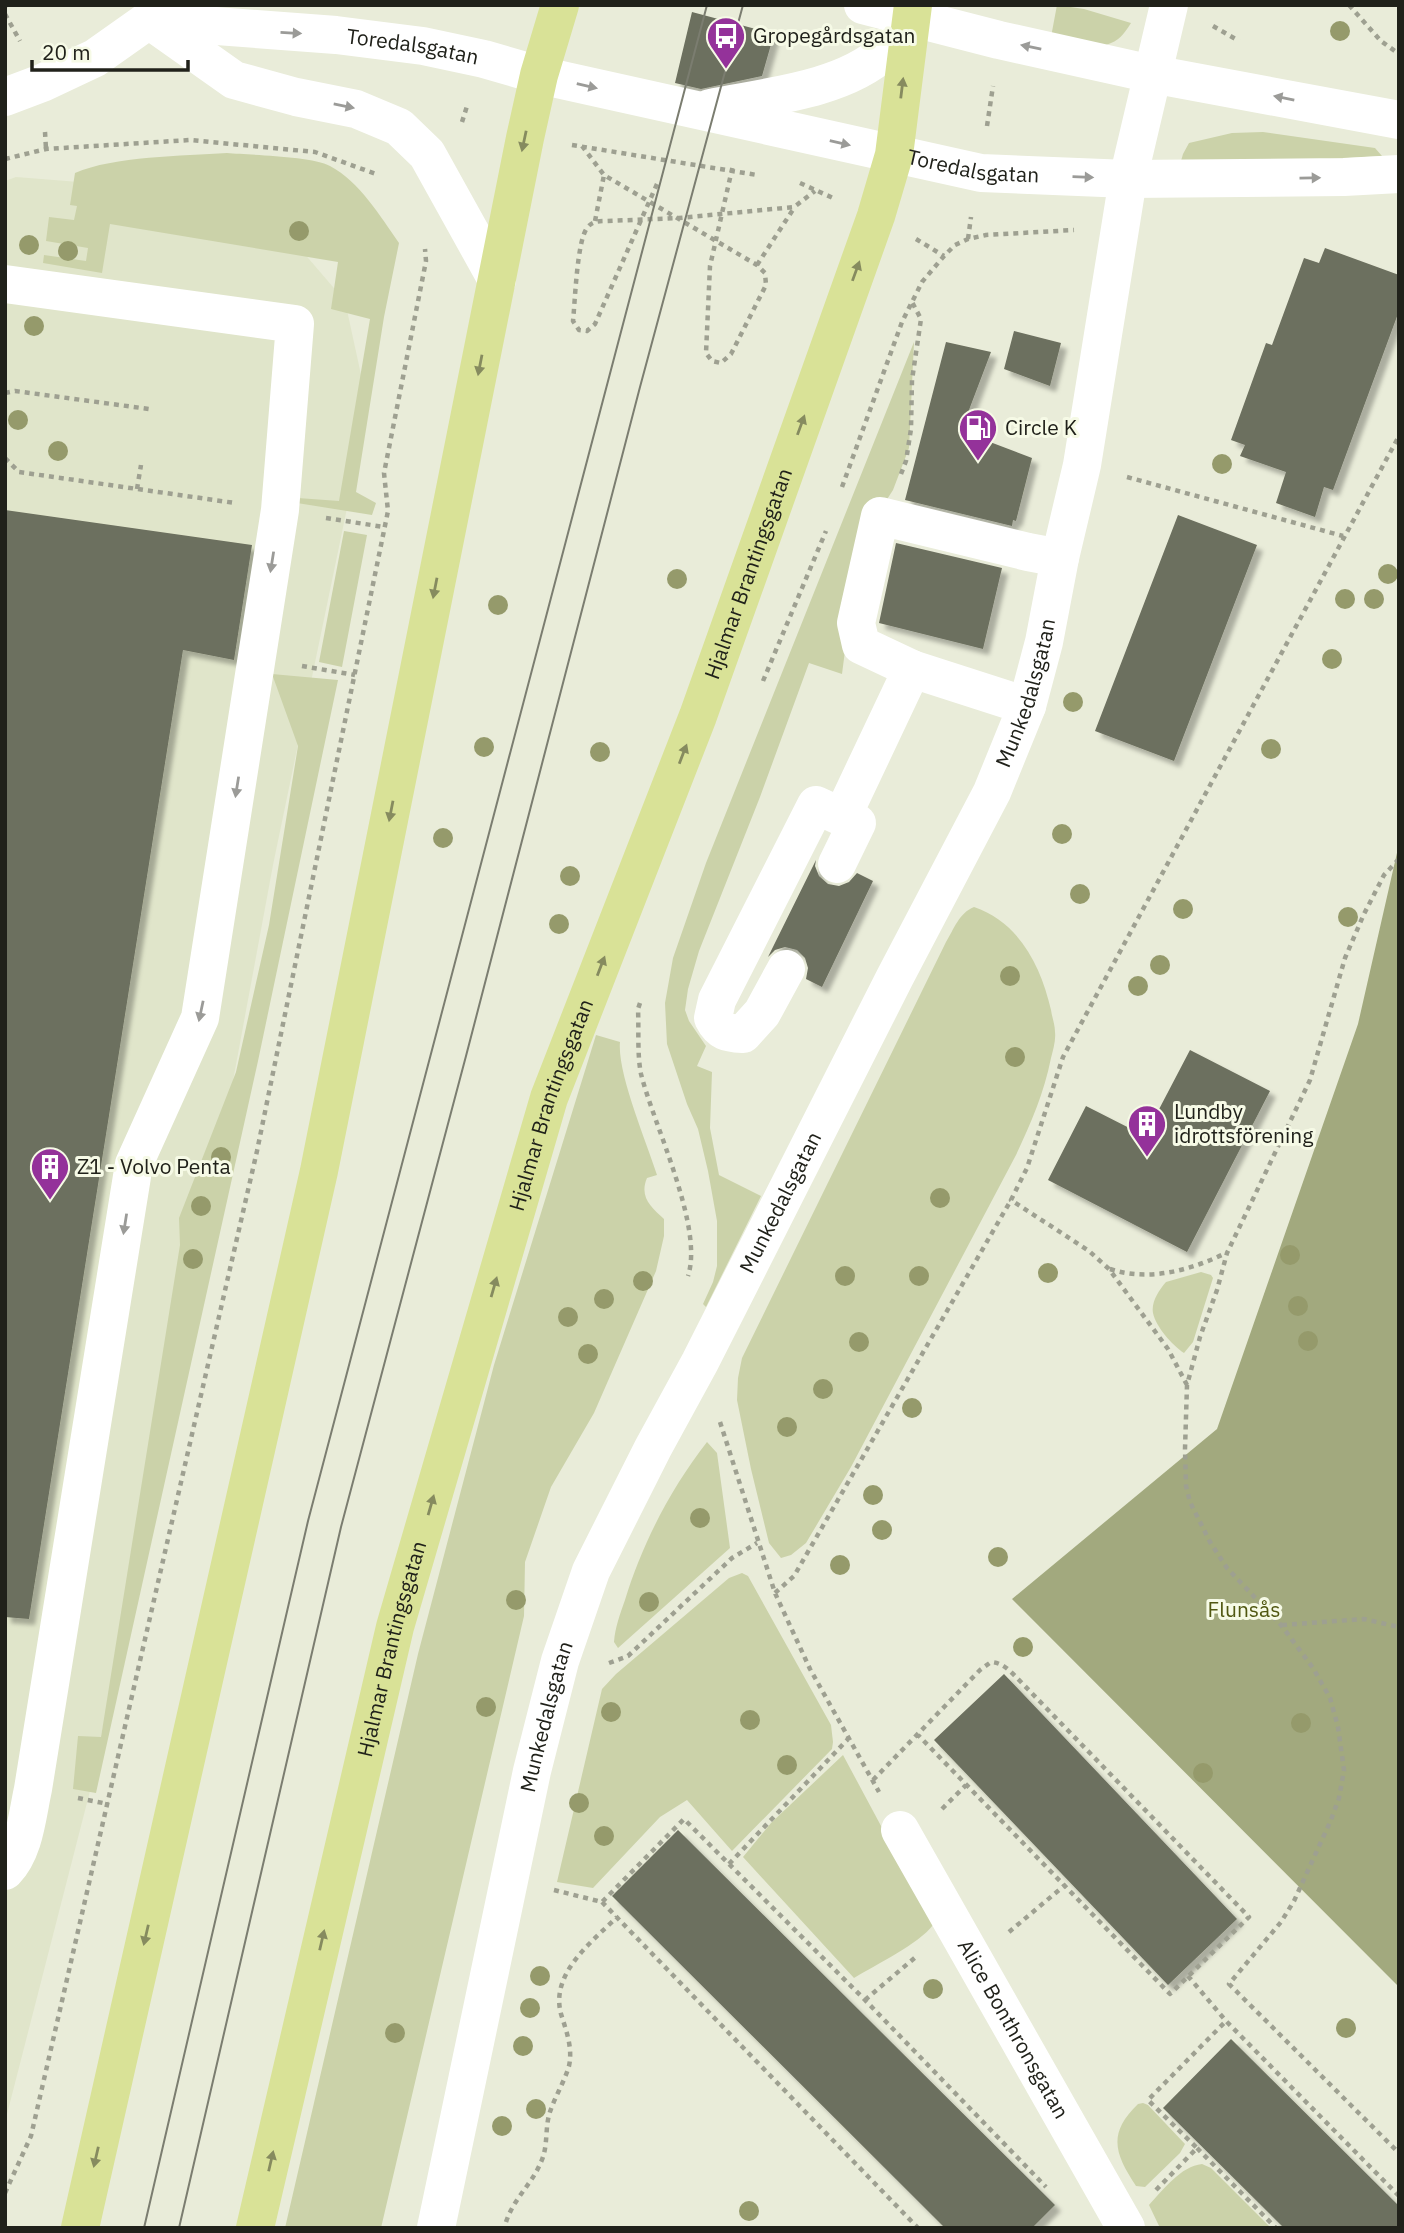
<svg xmlns="http://www.w3.org/2000/svg" width="1404" height="2233" font-family="'IBM Plex Sans',sans-serif">
	<style>
		.built { fill: #e0e5ca }
		.green { fill: #cbd2a9 }
		.forest { fill: #a2a97e }
		.building { fill: #6c6f5e; filter: url(#shadow) }
		.lines { fill: none; stroke-linecap: round; stroke-linejoin: round }
		.path { stroke: #9ea091; stroke-width: 4.5; stroke-dasharray: 5 5; stroke-linecap: butt }
		.minor { stroke: #fff; stroke-width: 38 }
		.major { stroke: #d9e297; stroke-width: 38 }
		.tram { stroke: #7b7d70; stroke-width: 2 }
		.tree { fill: #959a6b }
		.oneway { fill: #9b9b98 }
		.oneway2 { fill: #868b5f }
		.labels { text-anchor: middle; stroke-width: 6; stroke-linejoin: round; paint-order: stroke }
		.poi-label { font-size: 21px; fill: #20211a; stroke: #f6fae6; text-anchor: start }
		.street-label { font-size: 21px; fill: #20211a; stroke: #f6fae6 }
		.park-label { font-size: 21px; fill: #505711; stroke: #f6fae6 }
	</style>
	<defs>
		<filter id="shadow"><feDropShadow dx="6" dy="6" stdDeviation="2" flood-color="#0004"/></filter>
	</defs>
	<rect width="100%" height="100%" fill="#e9ecd9"/>
	<path class="built" d="M16 177 167 189 291 238 345 301 368 407 273 865 230 1097 90 1791 5 2122V181Z"/>
	<path class="green" d="M1057 5 1084 9 1131 23C1124 34 1119 41 1106 45L1051 37Z
		M1263 132 1375 148 1382 156 1179 168 1183 154 1189 143 1232 133Z
		M227 153C250 155 312 156 330 166 360 182 380 216 399 243L384 317 356 492 376 503 372 515 297 503 298 498 339 501 370 319 331 309 338 262 110 224 102 273 43 263 44 255 86 261 88 248 46 241 49 217 74 220 77 206 70 205 75 173C114 156 183 156 227 153Z
		M914 342 909 448 893 490 877 515 850 612 842 674 809 663 760 797 699 951 688 989 685 1010 689 1021 706 1046 697 1066 712 1072 710 1128 719 1175 761 1196 706 1307 703 1304 713 1282 717 1266V1221L708 1171 698 1129 687 1104 667 1044 665 1003 673 958 706 863Z
		M344 531 367 535 342 667 319 662Z
		M272 674 338 680 258 1061 96 1793 73 1789 78 1736 101 1737 180 1245 179 1218 236 1072 269 925 286 820 298 746Z
		M974 907C1019 922 1041 966 1051 1010 1052 1017 1055 1025 1055 1032 1056 1040 1053 1050 1051 1058 1044 1093 1031 1123 1016 1155L851 1467 806 1543 791 1555 781 1558 769 1543 751 1469 737 1400 738 1378 742 1358 946 942C954 929 959 913 974 907Z
		M596 1035 620 1042C617 1073 647 1143 657 1175L647 1178C639 1197 651 1207 664 1219V1236L656 1271 594 1413 551 1487 525 1562 524 1616 381 2228H285L418 1654 494 1365Z
		M1201 1272 1211 1275 1213 1278 1193 1342 1184 1353C1172 1345 1156 1327 1153 1313 1151 1302 1159 1290 1166 1282Z
		M707 1442 717 1453 730 1548 618 1648 614 1642C615 1628 620 1614 625 1600 642 1544 671 1488 707 1442Z
		M742 1573 748 1576 831 1725 833 1742 832 1749 732 1851 687 1800 660 1817 593 1888 557 1882 602 1689 616 1674 729 1578Z
		M843 1755 932 1921 933 1925C919 1944 875 1965 854 1978L743 1857 771 1823Z
		M1143 2103 1148 2105 1185 2144 1180 2153 1145 2187 1136 2186C1115 2154 1107 2134 1138 2104Z
		M1202 2164 1211 2168 1271 2228H1160L1149 2205C1163 2190 1181 2166 1202 2164Z"/>
	<path class="forest" d="M1399 844V1987L1012 1599 1217 1429 1358 1024Z"/>
	<path class="building" d="M692 12 774 34 762 76 701 89 675 83Z
		M1325 248 1399 275V311L1333 490 1324 487 1315 517 1276 503 1286 472 1240 456 1245 445 1231 440 1266 343 1272 345 1304 258 1319 263Z
		M1014 331 1061 343 1050 386 1004 369Z
		M946 342 991 352 961 431 1032 458 1016 521 1013 520 1012 526 905 500Z
		M5 510 252 545 234 660 183 650 29 1619 5 1617Z
		M1178 515 1257 545 1174 761 1095 731Z
		M896 543 1002 568 983 649 879 623Z
		M816 860 815 866 819 876 828 884 839 886 849 882 857 873 873 881 822 987 806 979 808 968 805 958 797 950 785 947 775 950 768 957Z
		M1190 1050 1270 1091 1187 1252 1048 1180 1086 1106 1145 1136Z
		M1004 1674 1237 1919 1168 1985 934 1740Z
		M678 1830 1055 2205 1032 2228H945L612 1896Z
		M1231 2039 1399 2206V2228H1284L1163 2108Z"/>
	<g class="lines">
		<path class="path" d="M1349 5 1381 41 1399 54
			M5 6 7 5
			M5 14 20 41
			M1213 26 1239 41
			M462 122 468 103
			M987 126 993 86
			M45 132 46 149
			M572 145 757 175
			M582 146 604 175 757 265 765 273 766 285 731 354 721 363 712 361 706 353 710 266 733 165
			M5 159 46 149 190 140 315 152 376 174
			M800 183 833 198
			M657 184 595 324 587 331 579 330 573 321C575 302 577 241 587 228 592 221 599 221 607 221L679 218 794 207 815 191
			M595 221 604 175
			M916 239 944 256
			M968 239 971 217
			M757 265 794 208
			M5 393 15 391 149 409
			M5 458 19 472 235 503
			M901 474 906 461 911 429 912 380 921 319 912 302
			M1127 477 1343 536
			M842 487 902 322 922 282 944 256 955 245 968 239 986 235 1074 230
			M137 489 141 465
			M326 518 384 527
			M302 666 355 675
			M763 681 826 531
			M1399 859 1384 875 1364 914 1345 958 1310 1080 1227 1253 1217 1290 1200 1337 1187 1385 1185 1449 1186 1486 1190 1502 1210 1542 1227 1568 1281 1625 1313 1668 1330 1698 1338 1727 1344 1770 1339 1798 1331 1820 1294 1901 1281 1922 1229 1984 1399 2153
			M640 1003 638 1009C639 1030 637 1054 641 1074 654 1126 704 1227 688 1276
			M1110 1269C1149 1282 1191 1270 1226 1253
			M1187 1385 1168 1349 1109 1269 1089 1251 1011 1200 1027 1168 1063 1057 1399 436
			M720 1422 775 1593 810 1669 879 1792
			M775 1593 794 1576 1011 1200
			M1282 1625 1364 1619 1399 1627
			M609 1663 628 1656 732 1558 757 1543
			M873 1780 980 1670 991 1662C1004 1663 1011 1672 1020 1681L1249 1917 1170 1994 918 1735
			M78 1798 108 1804
			M942 1809 966 1785
			M729 1864 849 1738
			M554 1890 602 1902 684 1819 865 2000 1046 2187
			M602 1902 918 2228
			M1009 1932 1065 1885
			M1188 1976 1226 2021 1399 2196
			M865 2000 918 1955
			M1197 2148 1276 2228
			M1156 2190 1197 2148 1148 2100 1226 2021
			M5 2193 31 2136 257 1151 388 511 384 473 426 261 425 249
			M506 2222C514 2198 532 2184 541 2162 548 2147 545 2131 549 2115 554 2098 564 2083 569 2066 573 2048 566 2030 561 2014 550 1973 592 1942 617 1917"/>
		<g class="minor">
			<path d="M863 5 999 40 1152 74 1399 120"/>
			<path id="s1" d="M150 21 336 35 423 46 484 59 539 75 981 173 1128 179 1344 177 1399 174"/>
			<path d="M152 22 234 80 296 97 356 109 399 127 427 154 497 280"/>
			<path d="M5 97 42 83 95 58 170 5"/>
			<path d="M710 108C764 97 843 90 884 52 894 42 902 28 911 17"/>
			<path d="M5 284 295 324 280 510 200 1018 134 1164 33 1789C27 1816 25 1850 5 1871"/>
			<path d="M1027 706 912 669 861 645 856 623 880 516 1028 552 1060 558"/>
			<path d="M837 864 857 823 842 817"/>
			<path d="M786 969 762 1013 743 1034C727 1033 720 1032 713 1018L717 1000 816 805 842 817 912 669"/>
			<path id="s2" d="M900 1830 1126 2228"/>
			<path id="s3" d="M436 2228 532 1771 560 1661 591 1571 653 1448 700 1362 895 977 992 792 1027 706 1044 642 1060 558 1082 465 1128 179 1169 5"/>
		</g>
		<g class="major">
			<path d="M80 2228 319 1171 525 138 539 75 560 5"/>
			<path id="s4" d="M255 2228 395 1627 549 1098 698 716 876 216 894 155 913 5"/>
		</g>
		<path class="tram" d="M144 2228 308 1521 707 5
			M179 2228 341 1527 466 1056 640 387 743 5"/>
	</g>
	<g class="tree">
		<circle cx="1340" cy="31" r="10"/>
		<circle cx="299" cy="231" r="10"/>
		<circle cx="29" cy="245" r="10"/>
		<circle cx="68" cy="251" r="10"/>
		<circle cx="34" cy="326" r="10"/>
		<circle cx="18" cy="420" r="10"/>
		<circle cx="58" cy="451" r="10"/>
		<circle cx="1222" cy="464" r="10"/>
		<circle cx="1388" cy="574" r="10"/>
		<circle cx="677" cy="579" r="10"/>
		<circle cx="1345" cy="599" r="10"/>
		<circle cx="1374" cy="599" r="10"/>
		<circle cx="498" cy="605" r="10"/>
		<circle cx="1332" cy="659" r="10"/>
		<circle cx="1073" cy="702" r="10"/>
		<circle cx="484" cy="747" r="10"/>
		<circle cx="1271" cy="749" r="10"/>
		<circle cx="600" cy="752" r="10"/>
		<circle cx="1062" cy="834" r="10"/>
		<circle cx="443" cy="838" r="10"/>
		<circle cx="570" cy="876" r="10"/>
		<circle cx="1080" cy="894" r="10"/>
		<circle cx="1183" cy="909" r="10"/>
		<circle cx="1348" cy="917" r="10"/>
		<circle cx="559" cy="924" r="10"/>
		<circle cx="1160" cy="965" r="10"/>
		<circle cx="1010" cy="976" r="10"/>
		<circle cx="1138" cy="986" r="10"/>
		<circle cx="1015" cy="1057" r="10"/>
		<circle cx="221" cy="1157" r="10"/>
		<circle cx="940" cy="1198" r="10"/>
		<circle cx="201" cy="1206" r="10"/>
		<circle cx="1290" cy="1255" r="10"/>
		<circle cx="193" cy="1259" r="10"/>
		<circle cx="1048" cy="1273" r="10"/>
		<circle cx="845" cy="1276" r="10"/>
		<circle cx="919" cy="1276" r="10"/>
		<circle cx="643" cy="1281" r="10"/>
		<circle cx="604" cy="1299" r="10"/>
		<circle cx="1298" cy="1306" r="10"/>
		<circle cx="568" cy="1317" r="10"/>
		<circle cx="1308" cy="1341" r="10"/>
		<circle cx="859" cy="1342" r="10"/>
		<circle cx="588" cy="1354" r="10"/>
		<circle cx="823" cy="1389" r="10"/>
		<circle cx="912" cy="1408" r="10"/>
		<circle cx="787" cy="1427" r="10"/>
		<circle cx="873" cy="1495" r="10"/>
		<circle cx="700" cy="1518" r="10"/>
		<circle cx="882" cy="1530" r="10"/>
		<circle cx="998" cy="1557" r="10"/>
		<circle cx="840" cy="1565" r="10"/>
		<circle cx="516" cy="1600" r="10"/>
		<circle cx="649" cy="1602" r="10"/>
		<circle cx="1023" cy="1647" r="10"/>
		<circle cx="486" cy="1707" r="10"/>
		<circle cx="611" cy="1712" r="10"/>
		<circle cx="750" cy="1720" r="10"/>
		<circle cx="1301" cy="1723" r="10"/>
		<circle cx="787" cy="1765" r="10"/>
		<circle cx="1203" cy="1773" r="10"/>
		<circle cx="579" cy="1803" r="10"/>
		<circle cx="604" cy="1836" r="10"/>
		<circle cx="540" cy="1976" r="10"/>
		<circle cx="933" cy="1989" r="10"/>
		<circle cx="530" cy="2008" r="10"/>
		<circle cx="1346" cy="2028" r="10"/>
		<circle cx="395" cy="2033" r="10"/>
		<circle cx="523" cy="2046" r="10"/>
		<circle cx="536" cy="2109" r="10"/>
		<circle cx="502" cy="2126" r="10"/>
		<circle cx="749" cy="2211" r="10"/>
	</g>
	<defs><path id="oneway-solid" d="M-6-.8H1V-3.2L6.5 0L1 3.2V.8H-6Z" transform="scale(1.75)"/></defs>
	<g class="oneway">
		<use href="#oneway-solid" transform="translate(291 33) rotate(3)"/>
		<use href="#oneway-solid" transform="translate(1031 47) rotate(-168)"/>
		<use href="#oneway-solid" transform="translate(587 86) rotate(13)"/>
		<use href="#oneway-solid" transform="translate(1284 98) rotate(-169)"/>
		<use href="#oneway-solid" transform="translate(344 106) rotate(11)"/>
		<use href="#oneway-solid" transform="translate(840 143) rotate(13)"/>
		<use href="#oneway-solid" transform="translate(1083 177) rotate(2)"/>
		<use href="#oneway-solid" transform="translate(1310 178) rotate(-1)"/>
		<use href="#oneway-solid" transform="translate(272 562) rotate(99)"/>
		<use href="#oneway-solid" transform="translate(237 787) rotate(99)"/>
		<use href="#oneway-solid" transform="translate(201 1011) rotate(102)"/>
		<use href="#oneway-solid" transform="translate(125 1224) rotate(99)"/>
	</g>
	<g class="oneway2">
		<use href="#oneway-solid" transform="translate(902 88) rotate(-83)"/>
		<use href="#oneway-solid" transform="translate(524 141) rotate(102)"/>
		<use href="#oneway-solid" transform="translate(856 271) rotate(-70)"/>
		<use href="#oneway-solid" transform="translate(480 365) rotate(101)"/>
		<use href="#oneway-solid" transform="translate(801 425) rotate(-70)"/>
		<use href="#oneway-solid" transform="translate(435 588) rotate(101)"/>
		<use href="#oneway-solid" transform="translate(683 754) rotate(-69)"/>
		<use href="#oneway-solid" transform="translate(391 811) rotate(101)"/>
		<use href="#oneway-solid" transform="translate(601 966) rotate(-69)"/>
		<use href="#oneway-solid" transform="translate(494 1287) rotate(-74)"/>
		<use href="#oneway-solid" transform="translate(431 1505) rotate(-74)"/>
		<use href="#oneway-solid" transform="translate(146 1935) rotate(103)"/>
		<use href="#oneway-solid" transform="translate(322 1940) rotate(-77)"/>
		<use href="#oneway-solid" transform="translate(96 2157) rotate(103)"/>
		<use href="#oneway-solid" transform="translate(271 2161) rotate(-77)"/>
	</g>
	<defs>
		<g id="bus-pin" transform="scale(2.0125)"><path d="M0 17L-7.5 6A9.5 9.5 0 1 1 7.5 6Z" fill="#94329a" stroke="#f6fae6"/><path d="M-5-6H5V4H4V6H2V4H-2V6H-4V4H-5ZM-3.5-4V0h7V-4ZM-3.5 1.2v1.5H-2V1.2ZM2 1.2v1.5H3.5V1.2Z" fill="#fff"/></g>
		<g id="fuel-pin" transform="scale(2.0125)"><path d="M0 17L-7.5 6A9.5 9.5 0 1 1 7.5 6Z" fill="#94329a" stroke="#f6fae6"/><path d="M-5.5-6h7V0h2V4h1.3V-2.5L3-4.5l.8-.8L6-3V5H2.5V1h-1V6h-7ZM-4.2-4.7v3.2H.2V-4.7Z" fill="#fff"/></g>
		<g id="building-pin" transform="scale(2.0125)"><path d="M0 17L-7.5 6A9.5 9.5 0 1 1 7.5 6Z" fill="#94329a" stroke="#f6fae6"/><path d="M-4-6H4V6H1V3H-1V6H-4ZM-2.5-4.3h1.7v1.8h-1.7ZM.8-4.3h1.7v1.8H.8ZM-2.5-1h1.7V.8h-1.7ZM.8-1h1.7V.8H.8Z" fill="#fff"/></g>
	</defs>
	<g fill-rule="evenodd">
		<use href="#bus-pin" x="726" y="36"/>
		<use href="#fuel-pin" x="978" y="428"/>
		<use href="#building-pin" x="1147" y="1124"/>
		<use href="#building-pin" x="50" y="1167"/>
	</g>
	<g class="labels">
		<g class="poi-label">
			<text x="753" y="43">Gropegårdsgatan</text>
			<text x="1005" y="435">Circle K</text>
			<text x="1174" y="1119">Lundby<tspan x="1174" dy="24">idrottsförening</tspan></text>
			<text x="77" y="1174">Z1 - Volvo Penta</text>
		</g>
		<g class="street-label">
			<text dy="7" stroke="none"><textPath href="#s1" startOffset="264">Toredalsgatan</textPath></text>
			<text dy="7" stroke="none"><textPath href="#s1" startOffset="838">Toredalsgatan</textPath></text>
			<text dy="7" stroke="none"><textPath href="#s4" startOffset="1729">Hjalmar Brantingsgatan</textPath></text>
			<text dy="7" stroke="none"><textPath href="#s3" startOffset="1657">Munkedalsgatan</textPath></text>
			<text dy="7" stroke="none"><textPath href="#s4" startOffset="1162">Hjalmar Brantingsgatan</textPath></text>
			<text dy="7" stroke="none"><textPath href="#s3" startOffset="1090">Munkedalsgatan</textPath></text>
			<text dy="7" stroke="none"><textPath href="#s4" startOffset="595">Hjalmar Brantingsgatan</textPath></text>
			<text dy="7" stroke="none"><textPath href="#s3" startOffset="523">Munkedalsgatan</textPath></text>
			<text dy="7" stroke="none"><textPath href="#s2" startOffset="229">Alice Bonthronsgatan</textPath></text>
		</g>
		<g class="park-label">
			<text x="1244" y="1617">Flunsås</text>
		</g>
	</g>
	<rect width="1404" height="2233" fill="none" stroke="#20211a" stroke-width="14"/>
	<path d="M32 60v10h156v-10" fill="none" stroke="#20211a" stroke-width="3.5"/>
	<text x="42" y="60" font-size="21" fill="#20211a" stroke="#f6fae6" stroke-width="5" paint-order="stroke">20 m</text>
</svg>
